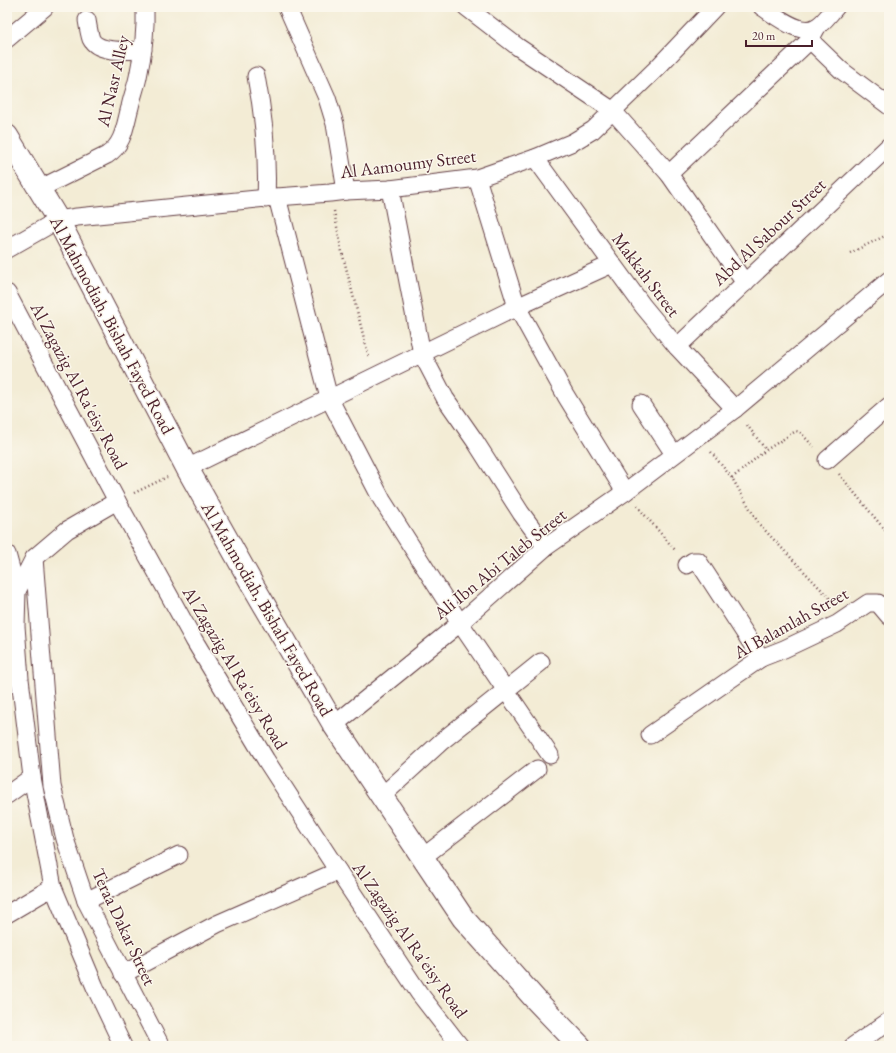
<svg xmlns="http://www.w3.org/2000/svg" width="896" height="1053" font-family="'EB Garamond',serif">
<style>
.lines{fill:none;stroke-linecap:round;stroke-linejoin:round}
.street-casing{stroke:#633e44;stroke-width:19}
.secondary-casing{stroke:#633e44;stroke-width:24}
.path{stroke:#633e44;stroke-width:2.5;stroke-dasharray:1 3;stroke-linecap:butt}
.street{stroke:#fff;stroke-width:17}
.secondary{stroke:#fff;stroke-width:22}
.labels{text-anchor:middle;stroke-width:3;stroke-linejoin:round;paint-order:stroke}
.street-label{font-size:18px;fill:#4a1f2b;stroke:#fbf7ec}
</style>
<rect width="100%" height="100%" fill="#fbf7ec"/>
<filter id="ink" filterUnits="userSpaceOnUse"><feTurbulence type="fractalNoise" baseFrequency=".025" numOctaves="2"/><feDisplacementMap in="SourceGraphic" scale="8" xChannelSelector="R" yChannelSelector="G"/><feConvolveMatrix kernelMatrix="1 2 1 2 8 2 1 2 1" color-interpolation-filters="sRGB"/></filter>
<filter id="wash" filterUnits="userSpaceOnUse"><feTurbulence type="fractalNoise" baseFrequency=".012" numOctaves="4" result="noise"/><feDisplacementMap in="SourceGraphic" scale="16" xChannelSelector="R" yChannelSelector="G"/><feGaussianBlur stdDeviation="0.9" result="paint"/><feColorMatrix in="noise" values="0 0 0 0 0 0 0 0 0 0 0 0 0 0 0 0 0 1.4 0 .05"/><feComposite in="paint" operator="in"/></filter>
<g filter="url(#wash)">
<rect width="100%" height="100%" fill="#f3ecd5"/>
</g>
<g filter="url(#ink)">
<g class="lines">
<defs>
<g id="street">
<polyline points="287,7 327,98 335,124 346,191"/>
<polyline points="466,7 518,47 612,110 669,174 745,283"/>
<path d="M762,7c13,8 39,30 54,20 7,-3 15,-15 20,-20"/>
<path d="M87,20c1,6 2,13 4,19 7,15 38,11 52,11"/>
<polyline points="7,39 45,7"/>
<polyline points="810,40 841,70 889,106"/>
<path d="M256,76c8,41 12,81 10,123"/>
<polyline points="535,158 643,306 677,347 735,409"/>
<polyline points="669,174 810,40 817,27"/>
<polyline points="477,178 517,307 566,396 625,492"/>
<path d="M39,189l68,-34c17,-11 18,-30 23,-48 2,-10 6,-20 8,-30 5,-23 8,-46 7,-70"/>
<polyline points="390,189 422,354 445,398 475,441 521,513 546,547"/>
<polyline points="277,197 329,398 382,500 460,623 550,755"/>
<polyline points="7,249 58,220 77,217 277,197 330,193 346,191 390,189 477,178 535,158 573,142 593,130 657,68 715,7"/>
<polyline points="7,293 117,501 194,640 266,760 338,871 419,993 460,1046"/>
<polyline points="677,347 889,146"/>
<polyline points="641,404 674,454"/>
<polyline points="827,460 889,406"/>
<polyline points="187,468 517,307 612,264"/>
<polyline points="117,501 67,530 34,558 17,591 16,626 20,679 32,777 53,887 95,987 123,1046"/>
<polyline points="7,554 17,591"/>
<polyline points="34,558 52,786 65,839 86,901 161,1046"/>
<polyline points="687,565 693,561 698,561 761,658"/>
<polyline points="334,725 460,623 546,547 625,492 735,409 889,280"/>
<polyline points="650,735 761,658 784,649 837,624 868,603 878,603 889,616"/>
<polyline points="7,795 32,777"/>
<polyline points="382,796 442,741 541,662"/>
<polyline points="423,857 537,769"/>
<polyline points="86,901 179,855"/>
<polyline points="7,914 53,887"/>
<polyline points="123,974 217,924 338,871"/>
<polyline points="853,1046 889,1021"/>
</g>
<polyline id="secondary" points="7,136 58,220 187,468 255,589 334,725 463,918 535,999 580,1046"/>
</defs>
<use href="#street" class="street-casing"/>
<use href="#secondary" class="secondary-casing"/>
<g class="path">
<polyline points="334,211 341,248 369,358"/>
<polyline points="850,253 889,234"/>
<polyline points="747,425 766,450"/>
<polyline points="711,452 732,478 759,524 834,603"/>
<polyline points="839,474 889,535"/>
<polyline points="732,478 766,450 796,431 800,432 814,447"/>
<polyline points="134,493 167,477"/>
<polyline points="637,506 676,551"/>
</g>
<use href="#street" class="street"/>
<use href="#secondary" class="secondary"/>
</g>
</g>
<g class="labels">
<g class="street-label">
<text transform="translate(113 81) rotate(-77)" y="6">Al Nasr Alley</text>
<text transform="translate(408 164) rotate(-7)" y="6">Al Aamoumy Street</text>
<text transform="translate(769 232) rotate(-43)" y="6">Abd Al Sabour Street</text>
<text transform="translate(646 275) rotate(53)" y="6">Makkah Street</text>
<text transform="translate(112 325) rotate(62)" y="6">Al Mahmodiah, Bishah Fayed Road</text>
<text transform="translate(79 386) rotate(62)" y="6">Al Zagazig Al Ra'eisy Road</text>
<text transform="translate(500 564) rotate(-39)" y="6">Ali Ibn Abi Taleb Street</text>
<text transform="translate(267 609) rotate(60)" y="6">Al Mahmodiah, Bishah Fayed Road</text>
<text transform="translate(791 623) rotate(-29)" y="6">Al Balamlah Street</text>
<text transform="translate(235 668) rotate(59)" y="6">Al Zagazig Al Ra'eisy Road</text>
<text transform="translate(124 927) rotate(65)" y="6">Teraa Dakar Street</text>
<text transform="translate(410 940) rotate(55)" y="6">Al Zagazig Al Ra'eisy Road</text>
</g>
</g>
<rect width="896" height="1053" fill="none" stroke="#fbf7ec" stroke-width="24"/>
<path d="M746 40v6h66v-6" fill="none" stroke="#4a1f2b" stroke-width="2"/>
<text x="752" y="40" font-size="12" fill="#4a1f2b" stroke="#fbf7ec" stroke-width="3" paint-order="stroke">20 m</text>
</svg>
